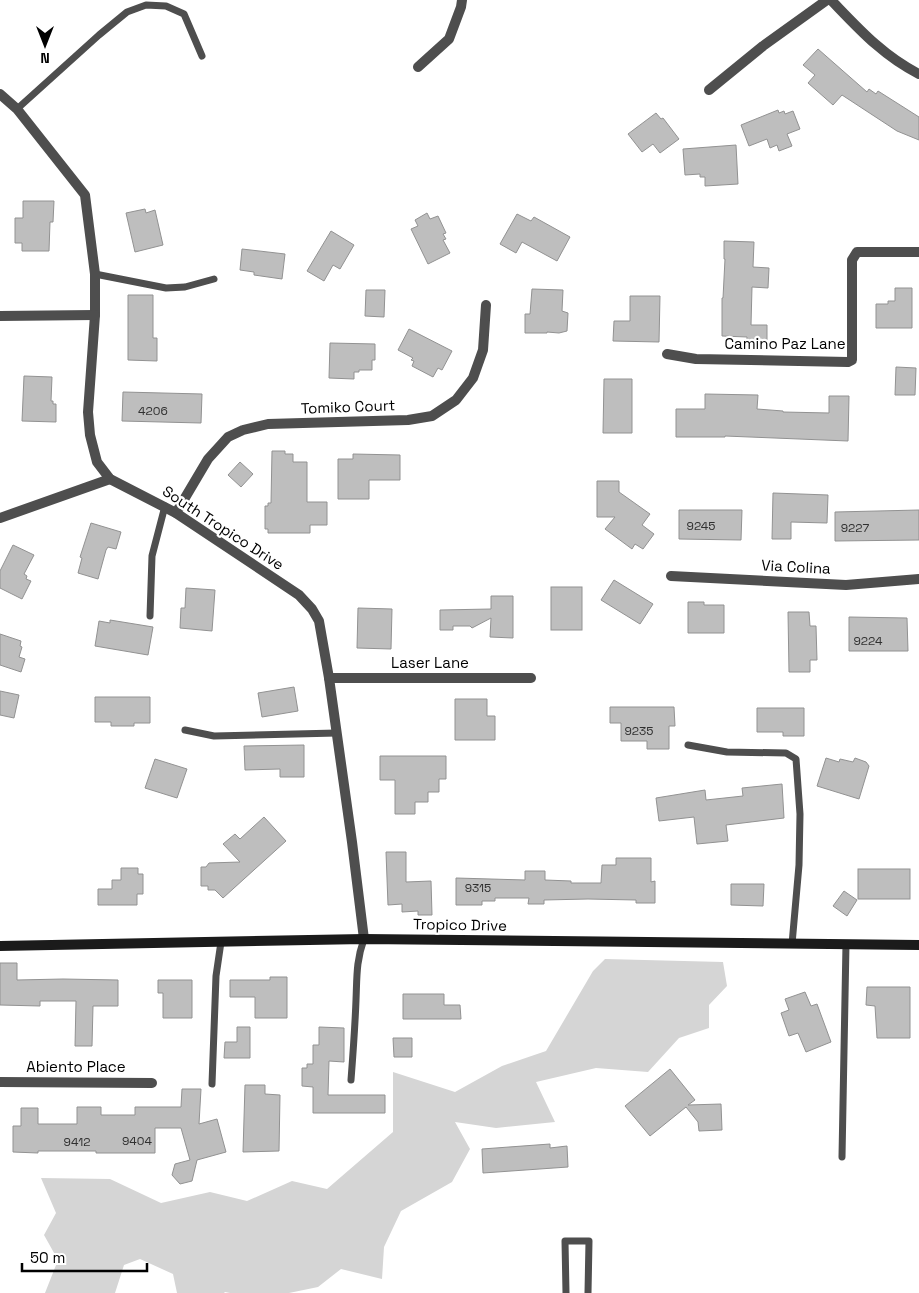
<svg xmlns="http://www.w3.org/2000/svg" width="919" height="1293" font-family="'Space Grotesk',sans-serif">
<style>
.green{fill:#d5d5d5}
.building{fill:#bebebe;stroke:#929292}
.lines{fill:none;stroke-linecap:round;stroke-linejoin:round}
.lane{stroke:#4e4e4e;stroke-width:7}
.street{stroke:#4e4e4e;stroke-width:10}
.secondary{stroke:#1b1b1b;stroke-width:10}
.labels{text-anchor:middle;stroke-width:4.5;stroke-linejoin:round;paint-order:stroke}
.number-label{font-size:12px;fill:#303030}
.street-label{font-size:15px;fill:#000;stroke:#fff}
</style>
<rect width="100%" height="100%" fill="#fff"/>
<polygon class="green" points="605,959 723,962 727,986 709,1005 709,1028 679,1038 648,1072 596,1068 536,1082 555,1122 496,1128 455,1122 470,1149 452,1182 401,1211 384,1247 382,1279 341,1269 318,1287 289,1293 230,1293 225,1292 224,1293 177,1293 173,1274 140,1259 124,1265 115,1293 45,1293 58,1260 44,1235 56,1213 41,1178 110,1179 161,1203 210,1192 247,1201 292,1181 327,1189 393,1132 393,1072 455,1092 502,1066 546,1051 593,971"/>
<g class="building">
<polygon points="818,49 867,92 869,89 876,94 878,91 919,117 919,140 897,131 842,95 833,105 808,83 815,75 803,65"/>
<polygon points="778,110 779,113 784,111 785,114 793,111 800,129 787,134 792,146 779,151 777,145 770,148 767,139 749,146 741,125"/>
<polygon points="656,113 661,119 663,118 679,139 660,153 653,144 642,152 628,134"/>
<polygon points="736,145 738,184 705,186 705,177 700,177 700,174 685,175 683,149"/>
<polygon points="23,201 54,201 53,222 50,222 49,251 22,251 22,243 15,243 15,218 23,218"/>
<polygon points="145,209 146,213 155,210 163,245 135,252 126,213"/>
<polygon points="427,213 430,219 438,216 446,233 443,234 446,239 443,240 450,253 428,264 411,229 418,226 415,220"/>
<polygon points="517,214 531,221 534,217 570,237 557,261 522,242 516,253 500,244"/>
<polygon points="331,231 354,245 340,269 333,265 324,281 307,271"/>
<polygon points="724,241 754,242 753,267 769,268 768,288 752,287 751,325 767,325 767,344 747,343 747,337 722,336 722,298 723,298 725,259 724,259"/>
<polygon points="242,249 285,254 282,279 254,275 254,272 240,270"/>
<polygon points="895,288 912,288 912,328 876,328 876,304 888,304 888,301 895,301"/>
<polygon points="532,289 563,290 562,311 568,313 567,331 559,333 547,332 547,333 525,333 525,314 530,314"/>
<polygon points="366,290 385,290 384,317 365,316"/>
<polygon points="128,295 153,295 153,338 157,338 157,361 128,360"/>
<polygon points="630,296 660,296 659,342 613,341 614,321 630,321"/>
<polygon points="409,329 452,351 442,370 438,368 433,377 412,366 414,361 411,360 413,358 398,350"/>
<polygon points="330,343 375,344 375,360 372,360 372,370 359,370 359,372 354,372 354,379 329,378"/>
<polygon points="896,367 916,368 915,395 895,395"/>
<polygon points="24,376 52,377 51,401 53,401 53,404 56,404 56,422 22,421"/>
<polygon points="604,379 632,379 632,433 603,433"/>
<polygon points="123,392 202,394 201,423 122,421"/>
<polygon points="705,394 758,395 757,409 783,411 783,412 829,413 829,396 849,396 848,441 725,436 725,437 676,437 676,409 705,409"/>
<polygon points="272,451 285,451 285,454 293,454 293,462 307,462 307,502 327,502 327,525 310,525 310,533 268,533 268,529 265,529 265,506 268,506 268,503 271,503"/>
<polygon points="353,454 400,455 400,480 369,480 369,499 338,499 338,459 353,459"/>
<polygon points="240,462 253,474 241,487 228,475"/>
<polygon points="597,481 619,481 619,492 650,514 642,525 654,534 643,549 635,544 632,549 605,529 615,517 597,517"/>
<polygon points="773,493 828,495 827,523 791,522 791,539 772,539"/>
<polygon points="679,510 742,510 741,540 679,539"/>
<polygon points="919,510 919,540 835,541 835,512"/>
<polygon points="91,523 121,532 116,549 108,547 106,550 98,579 78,573 82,558 80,557"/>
<polygon points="13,545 34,555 24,574 27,576 26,579 31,581 22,599 0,588 0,571"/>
<polygon points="614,580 653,604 640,624 601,600"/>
<rect x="551" y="587" width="31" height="43"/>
<polygon points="186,588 215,590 212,631 180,628 181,608 185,608"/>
<polygon points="491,596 513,596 513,638 490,637 491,618 472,628 470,626 453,626 453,630 440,630 440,610 491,609"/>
<polygon points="688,602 704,602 704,605 724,605 724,633 688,633"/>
<polygon points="358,608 392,609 391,649 357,648"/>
<polygon points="788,612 809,612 810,626 816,626 817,660 810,660 810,672 789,672"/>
<polygon points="849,617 907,618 908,651 849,651"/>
<polygon points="110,620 153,627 148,655 95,646 99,621 110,623"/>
<polygon points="0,634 21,641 20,646 22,647 19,657 25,659 21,672 0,665"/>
<polygon points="294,687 298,711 262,717 258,693"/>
<polygon points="0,691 19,695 14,718 0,715"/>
<polygon points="95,697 150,697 150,723 134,723 134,726 111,726 111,722 95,722"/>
<polygon points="455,699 487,699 487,716 495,716 495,740 455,740"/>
<polygon points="610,707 674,707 675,726 669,726 669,749 647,749 647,741 621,741 621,723 610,723"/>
<polygon points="757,708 804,708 804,736 783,736 783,732 757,732"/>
<polygon points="304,745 304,777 280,777 280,769 245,770 244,746"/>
<polygon points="380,756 446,756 446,779 439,779 439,792 428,792 428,802 415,802 415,814 395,814 395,780 380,780"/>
<polygon points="826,758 839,762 840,759 853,762 855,758 866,762 869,766 859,799 817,786"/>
<polygon points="155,759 187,769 177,798 145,788"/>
<polygon points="782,784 784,818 726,825 728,841 697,844 694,817 659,821 656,798 705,790 706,800 743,796 742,788"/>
<polygon points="264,817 286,841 223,898 215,890 208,890 208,886 201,886 201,867 206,867 209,863 240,862 223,844 235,834 240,839"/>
<polygon points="386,852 406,852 406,882 431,881 432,915 418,915 418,911 402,912 402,904 388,905"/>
<polygon points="616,858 651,858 651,882 655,881 655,903 636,903 636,900 588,899 544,900 544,904 528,904 529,898 495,898 495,901 482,901 482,905 456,905 456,878 525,880 525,871 545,871 545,880 571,881 571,883 601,883 602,865 616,865"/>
<polygon points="121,868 138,868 138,874 143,874 143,894 137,894 137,905 98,905 98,889 112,889 112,880 121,880"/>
<rect x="858" y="869" width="52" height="30"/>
<polygon points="731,884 764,884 763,906 731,905"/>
<polygon points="844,891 857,900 847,916 833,906"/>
<polygon points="0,963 17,963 17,980 63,979 118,980 118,1006 93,1006 92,1046 75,1046 76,1001 40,1001 40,1006 0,1005"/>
<polygon points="270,977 287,977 287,1018 255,1018 255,997 230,997 230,980 270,980"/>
<polygon points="158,980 192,980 192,1018 163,1018 163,993 158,993"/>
<polygon points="867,987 910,987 910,1038 877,1038 875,1006 866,1005"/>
<polygon points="805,992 811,1006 817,1004 831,1042 806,1052 798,1033 789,1036 781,1013 789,1010 785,999"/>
<polygon points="403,994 444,994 444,1005 460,1005 461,1019 403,1019"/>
<polygon points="237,1027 250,1027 250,1058 224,1058 225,1042 237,1042"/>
<polygon points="319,1027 344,1028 344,1062 329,1061 328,1095 385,1095 385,1113 313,1113 313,1087 302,1086 302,1068 307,1068 307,1064 313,1064 313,1045 319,1045"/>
<polygon points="393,1038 412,1038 412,1057 394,1057"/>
<polygon points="670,1069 695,1100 688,1105 721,1104 722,1130 699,1131 698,1122 686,1107 650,1136 625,1106"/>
<polygon points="245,1085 265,1085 265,1094 280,1095 279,1151 243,1152"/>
<polygon points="182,1089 201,1089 199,1124 217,1119 226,1152 197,1160 192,1181 180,1184 172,1175 175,1164 190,1160 181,1128 155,1128 155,1153 96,1153 96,1151 38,1151 38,1153 13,1152 13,1126 21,1126 21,1108 38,1108 38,1124 77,1124 77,1107 101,1107 101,1115 135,1115 135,1107 181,1107"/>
<polygon points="550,1144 550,1148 567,1146 568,1167 483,1173 482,1149"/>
</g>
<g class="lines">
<g class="lane">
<polyline points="17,109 99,35 127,12 146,5 166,6 184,14 202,56"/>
<polyline points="95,274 166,288 185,287 214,279"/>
<polyline points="150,616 152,556 165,506"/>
<polyline points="185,730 214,736 337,733"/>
<polyline points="688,745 727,752 786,753 796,759 800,814 799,865 792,944"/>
<path d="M351,1080c2,-26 4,-53 5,-80 1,-23 0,-39 8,-61"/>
<polyline points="212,1084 216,976 221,942"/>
<polyline points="842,1157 846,944"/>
<polyline points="566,1293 565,1241 589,1241 588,1293"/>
</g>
<g class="street">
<path d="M831,0c27,28 52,56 88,74"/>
<polyline points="418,67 449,39 461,7 462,0"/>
<polyline points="709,90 763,46 827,0"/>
<polyline points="0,94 17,109 85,195 95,274 95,315 88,412 90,435 97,462 110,479 176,513 299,595 312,609 319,621 329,678 352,842 364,939"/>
<polyline points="0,316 95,315"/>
<polyline points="667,354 696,359 848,362 852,360 852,260 857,252 919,252"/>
<polyline points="176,513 208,459 228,437 243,430 268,424 408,420 432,416 456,400 473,378 483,350 486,305"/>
<polyline points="0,518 110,479"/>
<polyline points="671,576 846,585 919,579"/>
<polyline points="329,678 531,678"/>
<polyline points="0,1082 152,1083"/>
</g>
<polyline class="secondary" points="0,946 364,939 919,945"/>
</g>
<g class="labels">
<g class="number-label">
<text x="153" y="415">4206</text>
<text x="701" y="530">9245</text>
<text x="855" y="532">9227</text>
<text x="868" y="645">9224</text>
<text x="639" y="735">9235</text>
<text x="478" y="892">9315</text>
<text x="137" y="1145">9404</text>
<text x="77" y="1146">9412</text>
</g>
<g class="street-label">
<text x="785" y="349">Camino Paz Lane</text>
<text transform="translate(348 407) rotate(-2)" y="5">Tomiko Court</text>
<text transform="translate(223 528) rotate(33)" y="5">South Tropico Drive</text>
<text transform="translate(796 567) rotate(3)" y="5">Via Colina</text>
<text x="430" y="668">Laser Lane</text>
<text transform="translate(460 925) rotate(1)" y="5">Tropico Drive</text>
<text x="76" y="1072">Abiento Place</text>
</g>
</g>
<g transform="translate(45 45) rotate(180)" stroke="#ffffff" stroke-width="4" paint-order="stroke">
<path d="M0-4L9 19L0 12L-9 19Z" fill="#000000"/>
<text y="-8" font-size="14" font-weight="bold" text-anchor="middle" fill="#000000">N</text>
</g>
<path d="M22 1263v8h125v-8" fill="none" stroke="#000000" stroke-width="2.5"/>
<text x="30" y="1263" font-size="15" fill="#000000" stroke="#ffffff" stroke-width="4" paint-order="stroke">50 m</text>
</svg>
